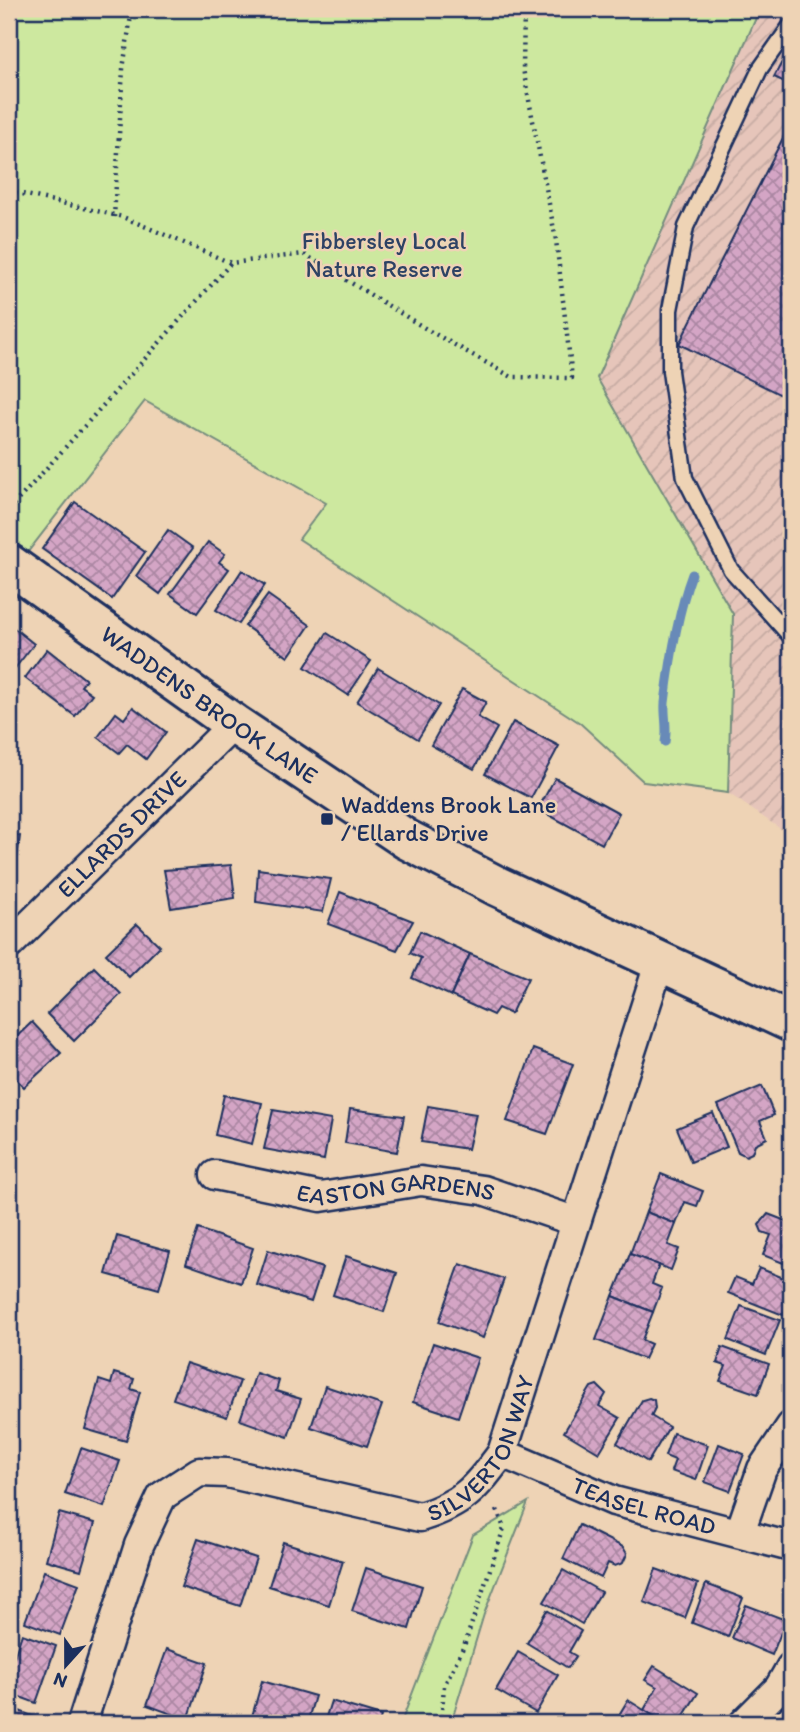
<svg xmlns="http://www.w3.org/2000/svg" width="800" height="1732" font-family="Itim,sans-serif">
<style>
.industrial{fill:url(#industrial-furrows)}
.green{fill:#cde89f;stroke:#748c7e;stroke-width:2}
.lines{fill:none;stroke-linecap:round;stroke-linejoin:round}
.stream{stroke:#678ab8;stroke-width:9}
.building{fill:url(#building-cross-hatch);stroke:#1b2f5e;stroke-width:2}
.lane-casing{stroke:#1b2f5e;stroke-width:19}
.street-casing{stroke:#1b2f5e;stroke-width:33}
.secondary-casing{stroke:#1b2f5e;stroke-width:44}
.path{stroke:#1b2f5e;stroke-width:4.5;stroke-dasharray:2 5;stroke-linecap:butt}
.lane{stroke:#eed3b5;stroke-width:14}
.street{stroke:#eed3b5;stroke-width:28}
.secondary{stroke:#eed3b5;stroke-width:38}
.poi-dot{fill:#1b2f5e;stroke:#eed3b5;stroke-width:2.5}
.labels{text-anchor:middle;stroke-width:5;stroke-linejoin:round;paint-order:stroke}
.park-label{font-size:24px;fill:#2d4264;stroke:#eed3b5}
.street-label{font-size:24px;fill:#1b2f5e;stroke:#eed3b5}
.poi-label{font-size:24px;fill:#1b2f5e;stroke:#eed3b5;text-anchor:start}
</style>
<defs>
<pattern id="industrial-furrows" width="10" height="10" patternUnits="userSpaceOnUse" patternTransform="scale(1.75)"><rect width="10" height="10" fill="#e6c5ba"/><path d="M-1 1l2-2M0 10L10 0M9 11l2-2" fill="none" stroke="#c5aaa2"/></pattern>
<pattern id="building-cross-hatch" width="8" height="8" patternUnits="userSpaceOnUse" patternTransform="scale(1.75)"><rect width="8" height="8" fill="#d4a5c5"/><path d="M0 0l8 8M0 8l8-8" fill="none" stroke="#ab87a3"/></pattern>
</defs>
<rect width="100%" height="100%" fill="#eed3b5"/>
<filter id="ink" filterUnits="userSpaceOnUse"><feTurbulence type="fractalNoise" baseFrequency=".0143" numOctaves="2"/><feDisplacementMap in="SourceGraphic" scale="14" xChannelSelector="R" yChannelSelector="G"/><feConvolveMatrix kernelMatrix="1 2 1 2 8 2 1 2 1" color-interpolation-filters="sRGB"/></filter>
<g filter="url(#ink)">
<polygon class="industrial" points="760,9 791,9 791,836 728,793 733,614 597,378"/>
<g class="green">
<polygon points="17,9 760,9 597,378 733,614 728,793 644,782 580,723 299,539 326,503 145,401 27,553 9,539 9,60"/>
<polygon points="528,1502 484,1614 451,1723 401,1723 473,1535"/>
</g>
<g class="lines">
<path class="stream" d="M665,742c3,-14 -1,-25 0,-39 5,-42 12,-89 27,-129"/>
</g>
<g class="building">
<polygon points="791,45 791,85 774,77"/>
<polygon points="791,122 791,400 679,344"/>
<polygon points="75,502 145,552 112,599 42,549"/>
<polygon points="168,530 193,548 160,594 136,576"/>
<polygon points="208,542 225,554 219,562 229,569 197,613 170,594"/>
<polygon points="242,570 265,585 239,624 216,610"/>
<polygon points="268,595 310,625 288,657 245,626"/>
<polygon points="9,624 34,644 12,672 9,670"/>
<polygon points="327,633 371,661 348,695 305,667"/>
<polygon points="47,649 86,680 81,686 92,694 75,716 25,678"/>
<polygon points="378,668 439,705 418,739 357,702"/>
<polygon points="462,689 486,702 478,717 497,728 474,769 431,745"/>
<polygon points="133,707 166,732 146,759 127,744 119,753 98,737 116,713 124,719"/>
<polygon points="513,722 559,746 531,798 485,774"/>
<polygon points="555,778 619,813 602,844 538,809"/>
<polygon points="9,834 20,836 14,880 9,879"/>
<polygon points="231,865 235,898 171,908 164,870"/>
<polygon points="258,869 331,879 323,912 256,902"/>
<polygon points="340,892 413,921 397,950 328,924"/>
<polygon points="137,924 160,946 129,977 106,954"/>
<polygon points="420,931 470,954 451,996 412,978 421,958 410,953"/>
<polygon points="470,954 528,978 511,1014 498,1008 493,1015 451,996"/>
<polygon points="94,967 121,994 74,1041 47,1014"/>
<polygon points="32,1022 61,1053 24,1087 9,1072 9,1044"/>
<polygon points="533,1049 573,1064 547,1134 507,1121"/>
<polygon points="762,1086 774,1115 760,1121 767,1138 755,1144 752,1153 746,1156 738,1152 718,1105"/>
<polygon points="224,1095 262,1103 252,1144 215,1135"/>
<polygon points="9,1100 18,1109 9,1119"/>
<polygon points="428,1106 476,1114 468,1149 421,1142"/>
<polygon points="350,1109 404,1116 397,1152 345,1143"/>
<polygon points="273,1110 331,1120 324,1160 264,1149"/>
<polygon points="713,1113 727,1147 691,1162 677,1128"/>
<polygon points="661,1174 703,1191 697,1206 685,1202 676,1224 646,1212"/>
<polygon points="646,1212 676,1224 668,1245 679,1249 671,1270 630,1254"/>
<polygon points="768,1214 791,1223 791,1266 763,1255 771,1235 762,1232 759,1225"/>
<polygon points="198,1229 253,1248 241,1283 186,1264"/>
<polygon points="117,1236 170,1251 159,1289 106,1274"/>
<polygon points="268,1250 322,1268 311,1302 257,1285"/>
<polygon points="630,1254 659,1265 652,1284 662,1288 653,1312 613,1296"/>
<polygon points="346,1256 397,1273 384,1312 333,1295"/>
<polygon points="460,1264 504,1279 483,1338 439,1322"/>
<polygon points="759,1268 791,1281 791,1293 783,1315 728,1293 735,1277 752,1284"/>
<polygon points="613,1296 653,1312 642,1340 651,1344 644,1359 596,1340"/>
<polygon points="741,1306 780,1320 766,1355 728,1340"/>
<polygon points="433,1343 478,1358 458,1417 413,1402"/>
<polygon points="722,1347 769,1364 758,1394 720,1381 726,1366 717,1363"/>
<polygon points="186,1363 240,1381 227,1417 173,1399"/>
<polygon points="114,1373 134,1379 131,1389 140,1392 126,1441 85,1429 99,1380 111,1384"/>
<polygon points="256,1373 279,1381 276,1391 301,1399 288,1437 240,1420"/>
<polygon points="597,1385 606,1394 599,1406 620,1418 599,1453 564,1432 591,1387"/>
<polygon points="325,1386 382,1405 367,1446 311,1427"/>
<polygon points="649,1398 654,1400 655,1408 651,1416 669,1427 648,1462 617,1443 642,1400"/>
<polygon points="673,1433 708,1445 696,1480 671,1471 675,1460 665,1456"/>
<polygon points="719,1444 744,1454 730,1491 705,1482"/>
<polygon points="81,1448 120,1461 104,1507 65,1494"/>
<polygon points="59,1513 95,1523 81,1570 46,1560"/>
<polygon points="579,1525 623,1547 627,1554 623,1563 615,1566 608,1563 601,1578 563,1559"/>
<polygon points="198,1539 256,1558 240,1606 181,1587"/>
<polygon points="283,1542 343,1561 329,1605 269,1586"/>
<polygon points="366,1568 422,1586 409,1629 352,1611"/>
<polygon points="656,1569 698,1584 685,1618 644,1602"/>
<polygon points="563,1570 601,1592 582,1624 544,1602"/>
<polygon points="44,1571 79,1584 60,1635 25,1622"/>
<polygon points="706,1584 743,1598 728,1637 692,1623"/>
<polygon points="746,1605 786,1620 772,1655 732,1638"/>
<polygon points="547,1610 581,1631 569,1652 576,1656 568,1668 527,1643"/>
<polygon points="22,1634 56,1646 36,1703 9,1693 9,1672"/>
<polygon points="167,1649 207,1663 188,1720 147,1705"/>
<polygon points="518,1652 558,1675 536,1713 496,1690"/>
<polygon points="654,1666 698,1693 679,1723 665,1723 644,1710 657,1687 645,1680"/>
<polygon points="262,1681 315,1696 307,1723 264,1723 251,1720"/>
<polygon points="628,1700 644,1710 665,1723 614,1723"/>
<polygon points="331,1701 381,1716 379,1723 324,1723"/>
<polygon points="9,1707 35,1717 32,1723 9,1723"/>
</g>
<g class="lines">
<defs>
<polyline id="lane" points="791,25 760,69 686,227 670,310 670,371 685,478 731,570 791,637"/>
<g id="street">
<path id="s1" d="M9,945l225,-221"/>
<path id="s2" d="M215,1175l106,22 100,-16 62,9 91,31"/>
<path id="s3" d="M502,1453l112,48 177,46"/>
<polyline points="740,1532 762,1469 791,1426"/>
<path id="s4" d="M82,1723l57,-178 23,-49 37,-24 28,1 193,44c43,-13 56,-29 82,-64l158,-492"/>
<polyline points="744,1723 779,1688 791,1667"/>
</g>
<g id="secondary">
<path id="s5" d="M9,564l225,160 172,115 91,47 294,136"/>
</g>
</defs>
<use href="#lane" class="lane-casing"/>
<use href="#street" class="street-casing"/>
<use href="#secondary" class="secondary-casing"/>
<g class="path">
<polyline points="9,191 123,217 231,263"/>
<polyline points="114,217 123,69 132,9"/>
<polyline points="9,510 231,263 304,254 428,330 512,377 572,378 556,240 523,69 524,9"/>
<polyline points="441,1723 444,1686 464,1646 504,1528 496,1507"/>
</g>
<use href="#lane" class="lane"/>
<use href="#street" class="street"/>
<use href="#secondary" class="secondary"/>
</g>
</g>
<rect class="poi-dot" x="320" y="812" width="14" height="14" rx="3.5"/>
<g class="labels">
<g class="park-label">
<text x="384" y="249">Fibbersley Local<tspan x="384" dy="28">Nature Reserve</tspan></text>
</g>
<g class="street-label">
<text dy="8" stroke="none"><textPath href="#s5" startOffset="245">WADDENS BROOK LANE</textPath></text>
<text dy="8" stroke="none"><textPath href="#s1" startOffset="158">ELLARDS DRIVE</textPath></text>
<text dy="8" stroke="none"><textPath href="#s2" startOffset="184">EASTON GARDENS</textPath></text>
<text dy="8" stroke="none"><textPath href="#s4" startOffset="609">SILVERTON WAY</textPath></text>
<text dy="8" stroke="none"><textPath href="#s3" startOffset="152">TEASEL ROAD</textPath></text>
</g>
<g class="poi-label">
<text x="341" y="813">Waddens Brook Lane<tspan x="341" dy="28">/ Ellards Drive</tspan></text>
</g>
</g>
<rect width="800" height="1732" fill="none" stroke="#eed3b5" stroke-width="35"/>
<rect x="18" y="18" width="765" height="1697" fill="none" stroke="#1b2f5e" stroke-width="2.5" filter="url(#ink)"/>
<g transform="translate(66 1665) rotate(201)" stroke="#eed3b5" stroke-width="5" paint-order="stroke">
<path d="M0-5L12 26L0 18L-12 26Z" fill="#1b2f5e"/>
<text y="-10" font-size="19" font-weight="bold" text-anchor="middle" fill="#1b2f5e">N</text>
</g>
</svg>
